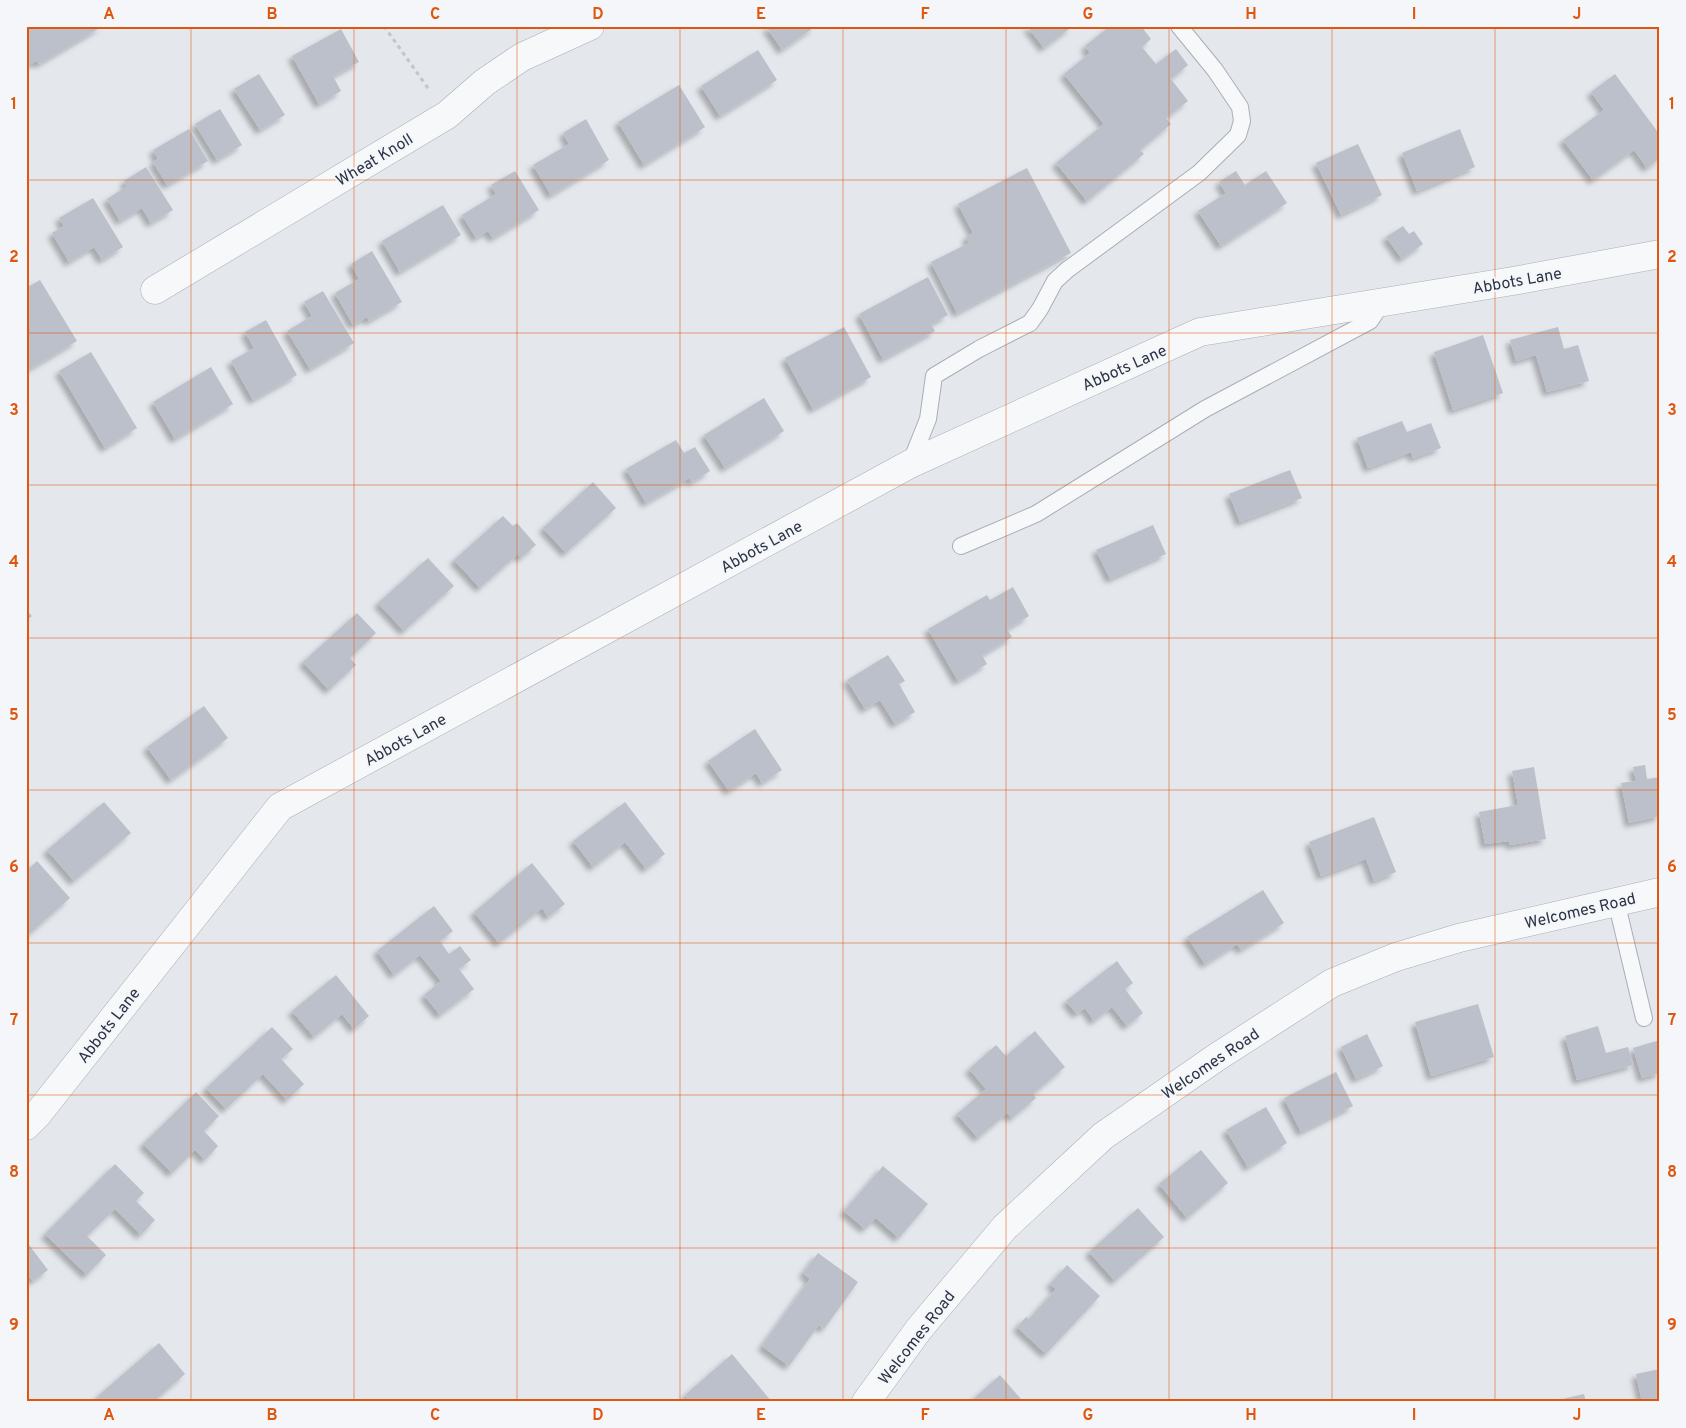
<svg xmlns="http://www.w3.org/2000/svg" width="1686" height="1428" font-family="Overpass,sans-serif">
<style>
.building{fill:#bbc0ca;filter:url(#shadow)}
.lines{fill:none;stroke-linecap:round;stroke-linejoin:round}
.service-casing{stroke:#a9aeb7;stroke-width:18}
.minor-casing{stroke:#a9aeb7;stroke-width:29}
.path{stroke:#c2c5cb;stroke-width:3;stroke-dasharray:4 4;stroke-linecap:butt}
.service{stroke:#f7f8fa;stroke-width:16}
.minor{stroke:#f7f8fa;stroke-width:28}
.grid{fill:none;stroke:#df570f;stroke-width:1;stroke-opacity:0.55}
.labels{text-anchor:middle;stroke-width:4;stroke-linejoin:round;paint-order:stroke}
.street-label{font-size:16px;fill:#2b3445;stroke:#f4f6f9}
.neatline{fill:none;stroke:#df570f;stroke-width:2}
.grid-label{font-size:16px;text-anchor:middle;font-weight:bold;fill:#df570f}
</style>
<defs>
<filter id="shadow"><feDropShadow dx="-4.5" dy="4.5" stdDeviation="2.5" flood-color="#0004"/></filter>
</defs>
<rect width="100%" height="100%" fill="#e4e7ec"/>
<g class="building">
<polygon points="26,26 103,26 39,64 36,61 26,67"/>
<polygon points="766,26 816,26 782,50"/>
<polygon points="1027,26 1073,26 1044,48"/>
<polygon points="1110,26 1141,26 1151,39 1142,47 1156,64 1176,49 1188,65 1171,79 1188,101 1166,118 1171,124 1140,150 1144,154 1087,201 1056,163 1104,124 1064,74 1090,53 1085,46"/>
<polygon points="341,29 359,62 333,76 341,91 319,104 292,56"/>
<polygon points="758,50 777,80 720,116 701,86"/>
<polygon points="259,74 285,115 260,130 234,89"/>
<polygon points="1615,74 1660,135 1660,158 1647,168 1634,150 1593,180 1563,140 1604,110 1591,92"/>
<polygon points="679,85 705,127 644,165 618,122"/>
<polygon points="220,109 242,145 217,160 195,124"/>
<polygon points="586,119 609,160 551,195 533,165 569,144 563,133"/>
<polygon points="189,129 208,161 167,185 153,162 158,159 153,150"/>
<polygon points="1460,129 1475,167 1417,191 1402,153"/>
<polygon points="1358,144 1382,195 1341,215 1316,163"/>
<polygon points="146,167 173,210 151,223 142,208 120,221 107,199 127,186 124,181"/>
<polygon points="1027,168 1071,253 957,313 931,262 969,243 966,237 973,233 958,204"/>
<polygon points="515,171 539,210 493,238 488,231 476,238 462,215 496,194 491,185"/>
<polygon points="1236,171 1245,185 1266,171 1287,203 1221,246 1198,211 1226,193 1219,182"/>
<polygon points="93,198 123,247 102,260 94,247 69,262 52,233 64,226 59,218"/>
<polygon points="443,205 461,235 400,272 382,241"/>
<polygon points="1403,226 1409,234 1414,231 1423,244 1402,259 1386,237"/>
<polygon points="372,251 402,302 369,321 367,317 353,325 335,293 359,279 351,264"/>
<polygon points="928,277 948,315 931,324 935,331 883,359 859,314"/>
<polygon points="40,280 77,341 26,371 26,337 28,336 26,334 26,288"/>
<polygon points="323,291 354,343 310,369 287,331 312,316 304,302"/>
<polygon points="266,320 297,375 253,400 231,361 254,348 245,332"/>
<polygon points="844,327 871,377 813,409 785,358"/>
<polygon points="1558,327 1564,349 1578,345 1589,381 1547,392 1536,355 1516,361 1510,340"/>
<polygon points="1483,335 1503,393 1453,410 1434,352"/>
<polygon points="91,352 137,428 105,448 59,371"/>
<polygon points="211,367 233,404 175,439 153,402"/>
<polygon points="764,398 784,431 725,468 704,435"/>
<polygon points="1402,421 1407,432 1431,423 1441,448 1413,458 1411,452 1368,468 1357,438"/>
<polygon points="676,440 684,453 695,447 710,471 692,482 689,478 646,503 626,469"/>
<polygon points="1290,470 1302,498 1240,522 1229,494"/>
<polygon points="593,482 616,508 566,553 543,528"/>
<polygon points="503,516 513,526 517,523 536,545 521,558 518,554 480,588 454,560"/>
<polygon points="1153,525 1166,554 1110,579 1096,550"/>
<polygon points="428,558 454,586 404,631 378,603"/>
<polygon points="1013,587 1029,616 1007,629 1012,637 982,655 987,664 958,681 928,629 987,595 990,600"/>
<polygon points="26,610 32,616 26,621"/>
<polygon points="357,613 376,633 350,658 356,665 329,690 303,662"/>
<polygon points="888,655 905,681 899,684 915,712 895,724 880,700 865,709 847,680"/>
<polygon points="204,706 228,738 171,780 147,747"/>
<polygon points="755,729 782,770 762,783 756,773 729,791 708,761"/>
<polygon points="1645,765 1647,779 1660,777 1660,816 1629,823 1621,783 1636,781 1633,767"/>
<polygon points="1534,767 1546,839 1510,845 1509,841 1485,844 1479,812 1518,805 1512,771"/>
<polygon points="104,802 131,833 74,881 47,850"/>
<polygon points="625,802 665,854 646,869 625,842 593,867 573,841"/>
<polygon points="1374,817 1396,872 1374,881 1366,859 1321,876 1309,842"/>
<polygon points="37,861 70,898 26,937 26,871"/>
<polygon points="532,863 565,904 548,917 542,908 499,943 474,912"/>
<polygon points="1263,890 1284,923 1241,950 1237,944 1205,964 1187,937"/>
<polygon points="434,906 453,931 440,941 449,954 460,946 471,960 459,969 474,989 440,1015 424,995 441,981 420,955 394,975 377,951"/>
<polygon points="1117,961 1133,983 1125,989 1143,1013 1127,1026 1112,1007 1094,1021 1085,1008 1077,1014 1066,1001"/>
<polygon points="336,975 369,1016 354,1029 342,1014 314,1037 292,1011"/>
<polygon points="1478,1004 1494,1057 1431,1076 1415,1022"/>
<polygon points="1598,1026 1606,1053 1628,1047 1633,1065 1577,1080 1565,1036"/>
<polygon points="272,1027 293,1049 281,1059 304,1084 287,1100 263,1074 226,1109 206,1088"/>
<polygon points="1035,1031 1065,1067 1033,1094 1036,1098 1012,1118 1007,1113 978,1138 957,1114 986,1089 969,1069 996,1045 1006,1056"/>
<polygon points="1367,1034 1383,1066 1356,1079 1341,1047"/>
<polygon points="1660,1040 1660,1073 1642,1078 1633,1048"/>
<polygon points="1336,1072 1353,1106 1301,1132 1284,1098"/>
<polygon points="196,1092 219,1116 204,1131 218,1146 205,1160 195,1150 172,1173 143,1144"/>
<polygon points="1266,1107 1287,1143 1248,1167 1226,1130"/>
<polygon points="1201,1150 1228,1183 1187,1218 1159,1184"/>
<polygon points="115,1164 144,1193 136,1201 155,1220 141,1235 115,1209 87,1236 106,1255 87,1275 45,1234"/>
<polygon points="883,1166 928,1204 899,1238 876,1218 865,1229 844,1211"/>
<polygon points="1138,1208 1164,1237 1115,1281 1089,1252"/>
<polygon points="26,1241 48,1270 33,1281 28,1276 26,1277"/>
<polygon points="818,1253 858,1282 824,1329 819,1325 789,1366 762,1346 810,1279 803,1273"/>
<polygon points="1067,1265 1100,1296 1046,1354 1017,1327 1026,1317 1029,1319 1056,1289 1050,1284"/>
<polygon points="159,1343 185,1374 153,1402 103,1402 98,1396"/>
<polygon points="732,1354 772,1402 691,1402 685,1395"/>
<polygon points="1660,1369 1660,1402 1642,1402 1636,1374"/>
<polygon points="1000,1375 1021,1399 1019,1402 970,1402"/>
<polygon points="1584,1394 1586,1402 1555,1402 1554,1401"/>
</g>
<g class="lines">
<defs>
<g id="service">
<polyline points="910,464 928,419 934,376 979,349 1030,323 1040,309 1055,281 1067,270 1199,173 1238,135 1242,121 1240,107 1215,70 1179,26"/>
<polyline points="961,546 1036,514 1205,409 1370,321 1382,303"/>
<polyline points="1616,901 1644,1018"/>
</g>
<g id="minor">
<polyline points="155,290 447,115 485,82 522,57 590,26"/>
<polyline points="26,1126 37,1115 280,807 910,464 1200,332 1519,280 1660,254"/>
<polyline points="866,1402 919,1329 1005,1227 1103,1136 1217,1057 1332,983 1396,957 1459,938 1660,892"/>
</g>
</defs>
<use href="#service" class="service-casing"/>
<use href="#minor" class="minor-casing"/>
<polyline class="path" points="384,26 430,91"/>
<use href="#service" class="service"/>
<use href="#minor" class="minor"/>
</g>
<path class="grid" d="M191,26v1376M354,26v1376M517,26v1376M680,26v1376M843,26v1376M1006,26v1376M1169,26v1376M1332,26v1376M1495,26v1376M26,180h1634M26,333h1634M26,485h1634M26,638h1634M26,790h1634M26,943h1634M26,1095h1634M26,1248h1634"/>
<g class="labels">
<g class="street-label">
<text transform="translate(374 159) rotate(-31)" y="6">Wheat Knoll</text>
<text transform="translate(1517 280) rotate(-10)" y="6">Abbots Lane</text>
<text transform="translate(1124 367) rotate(-24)" y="6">Abbots Lane</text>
<text transform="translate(761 546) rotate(-29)" y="6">Abbots Lane</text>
<text transform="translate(405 739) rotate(-29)" y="6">Abbots Lane</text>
<text transform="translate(1580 910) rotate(-13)" y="6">Welcomes Road</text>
<text transform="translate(108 1025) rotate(-52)" y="6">Abbots Lane</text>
<text transform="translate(1210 1063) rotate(-34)" y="6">Welcomes Road</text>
<text transform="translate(916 1337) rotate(-52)" y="6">Welcomes Road</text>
</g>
</g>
<rect width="1686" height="1428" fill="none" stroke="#f4f6f9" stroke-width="55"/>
<rect x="28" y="28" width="1630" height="1372" class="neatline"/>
<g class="grid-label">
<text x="109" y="19">A</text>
<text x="272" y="19">B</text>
<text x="435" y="19">C</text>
<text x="598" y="19">D</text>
<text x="761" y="19">E</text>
<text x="925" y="19">F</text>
<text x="1088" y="19">G</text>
<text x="1251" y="19">H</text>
<text x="1414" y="19">I</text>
<text x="1577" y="19">J</text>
<text x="14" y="109">1</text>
<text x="1672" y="109">1</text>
<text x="14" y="262">2</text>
<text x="1672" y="262">2</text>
<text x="14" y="415">3</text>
<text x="1672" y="415">3</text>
<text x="14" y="567">4</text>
<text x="1672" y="567">4</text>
<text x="14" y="720">5</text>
<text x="1672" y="720">5</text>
<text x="14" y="872">6</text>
<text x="1672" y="872">6</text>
<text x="14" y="1025">7</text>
<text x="1672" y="1025">7</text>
<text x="14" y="1177">8</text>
<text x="1672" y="1177">8</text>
<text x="14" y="1330">9</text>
<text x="1672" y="1330">9</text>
<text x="109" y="1420">A</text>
<text x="272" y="1420">B</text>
<text x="435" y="1420">C</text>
<text x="598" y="1420">D</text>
<text x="761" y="1420">E</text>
<text x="925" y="1420">F</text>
<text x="1088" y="1420">G</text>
<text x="1251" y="1420">H</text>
<text x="1414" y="1420">I</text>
<text x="1577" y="1420">J</text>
</g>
</svg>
